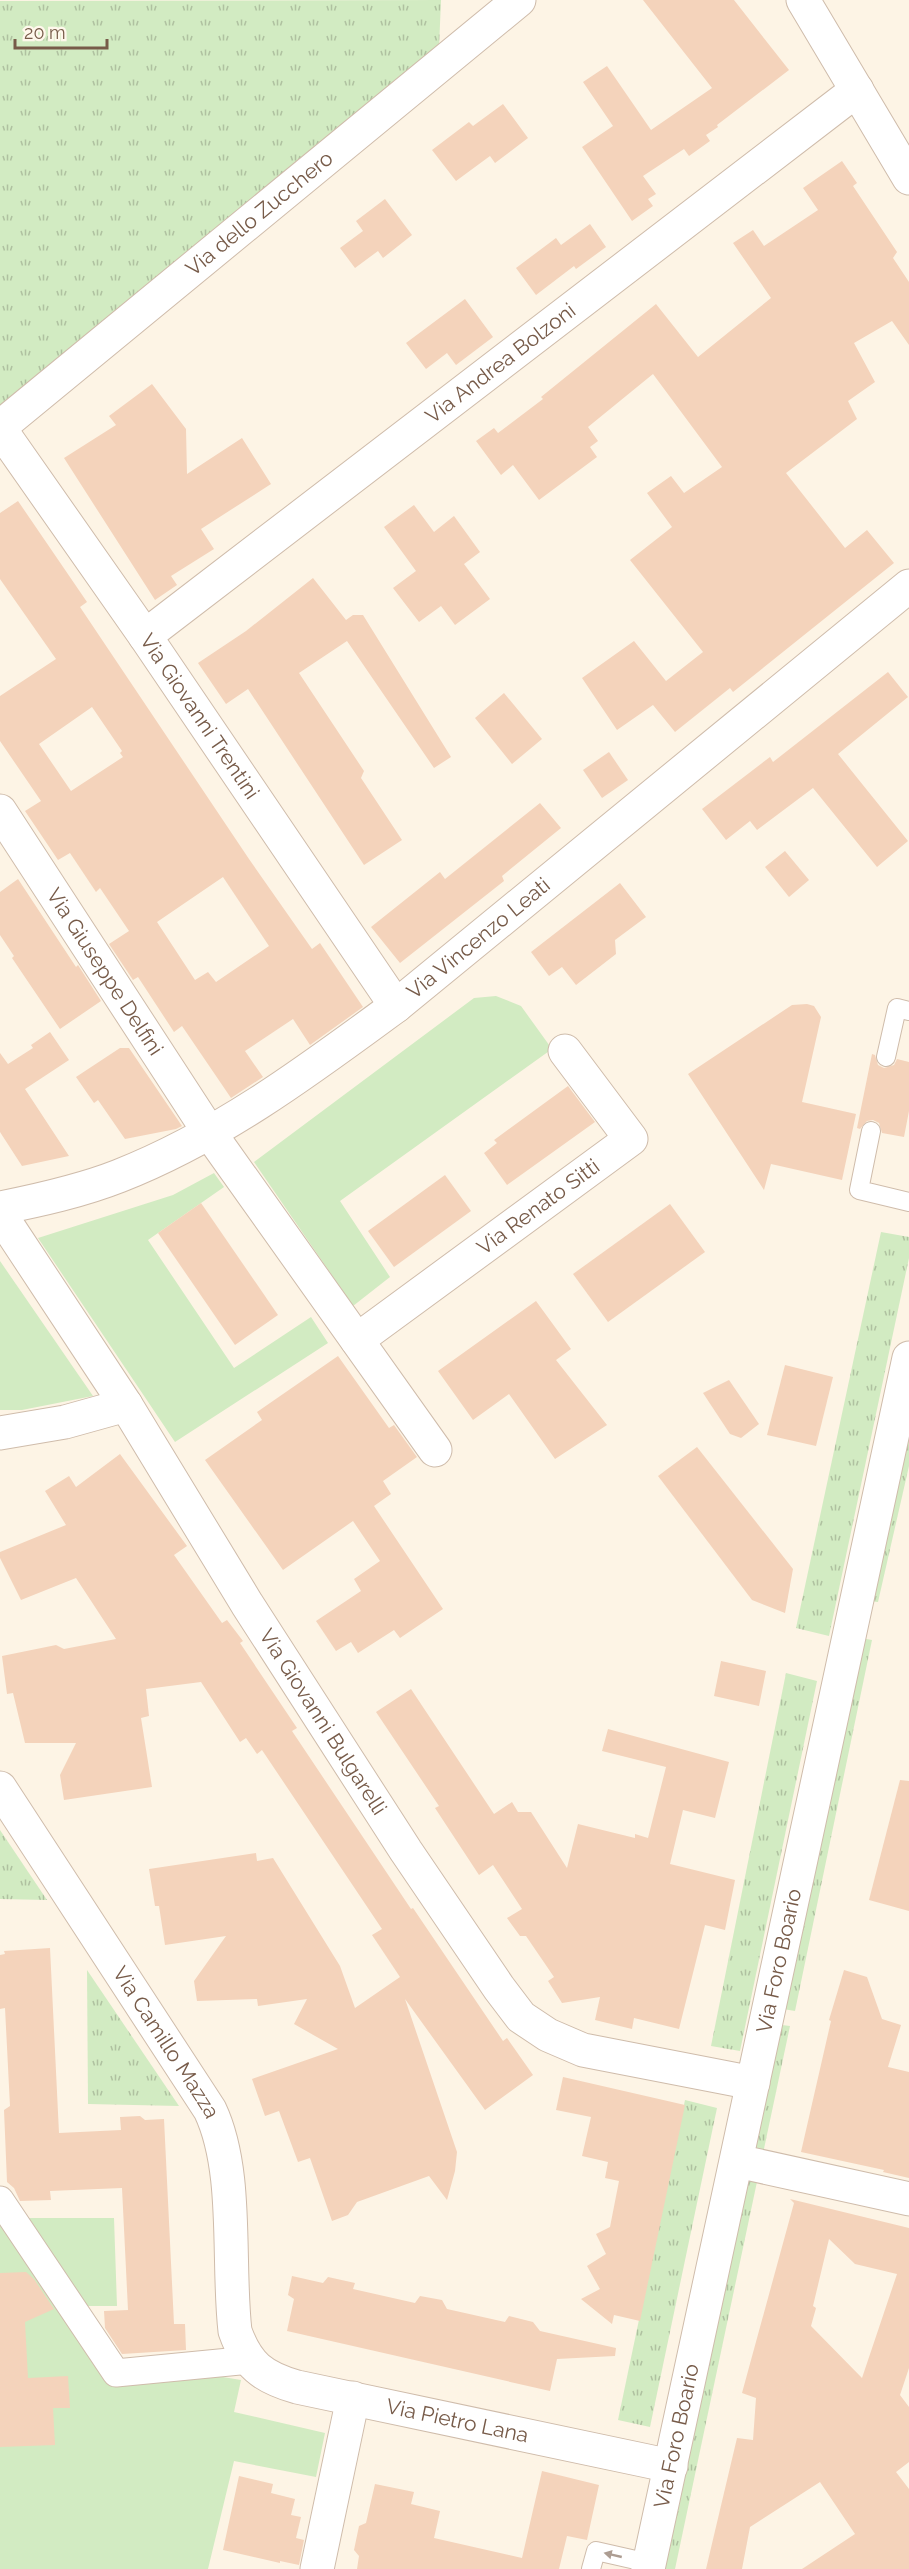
<svg xmlns="http://www.w3.org/2000/svg" width="909" height="2569" font-family="Raleway,sans-serif">
<style>
.grass{fill:url(#grass-tufts)}
.green{fill:#d2ebc2}
.building{fill:#f4d3bb;fill-rule:evenodd}
.lines{fill:none;stroke-linecap:round;stroke-linejoin:round}
.service-casing{stroke:#cfbcab;stroke-width:20}
.pedestrian-casing{stroke:#cfbcab;stroke-width:29}
.minor-casing{stroke:#cfbcab;stroke-width:35}
.tertiary-casing{stroke:#cfbcab;stroke-width:35}
.service{stroke:#fff;stroke-width:18}
.pedestrian{stroke:#fff;stroke-width:27}
.minor{stroke:#fff;stroke-width:33}
.tertiary{stroke:#fff;stroke-width:33}
.oneway{fill:#ad9d92}
.labels{text-anchor:middle;stroke-width:4.5;stroke-linejoin:round;paint-order:stroke}
.street-label{font-size:21px;fill:#775b49;stroke:#fff8ec}
</style>
<defs>
<pattern id="grass-tufts" width="24" height="20" patternUnits="userSpaceOnUse" patternTransform="scale(1.5)"><rect width="24" height="20" fill="#d2ebc2"/><path d="M3 7l-1-3M5 7V3M7 7l1-3M15 17l-1-3M17 17v-4M19 17l1-3" fill="none" stroke="#afc1a0"/></pattern>
</defs>
<rect width="100%" height="100%" fill="#fdf4e5"/>
<g class="grass">
<polygon points="441,0 439,48 0,406 0,1"/>
<polygon points="881,1232 909,1237 909,1258 829,1636 796,1628"/>
<polygon points="909,1398 909,1466 878,1602 866,1601"/>
<polygon points="855,1637 872,1640 795,2011 777,2008"/>
<polygon points="786,1673 817,1681 740,2051 711,2046"/>
<polygon points="0,1830 47,1900 0,1899"/>
<polygon points="87,1970 179,2106 88,2104"/>
<polygon points="774,2024 790,2026 675,2569 658,2569"/>
<polygon points="685,2100 717,2108 650,2427 618,2420"/>
</g>
<g class="green">
<polygon points="496,996 521,1006 552,1049 340,1201 390,1277 353,1306 254,1162 474,998"/>
<polygon points="214,1173 224,1187 148,1240 234,1368 311,1317 328,1343 175,1442 38,1238 173,1195"/>
<polygon points="0,1261 93,1396 22,1410 0,1410"/>
<polygon points="0,2218 114,2218 117,2306 78,2306 119,2383 217,2376 241,2380 234,2412 325,2433 316,2477 234,2461 208,2569 0,2569"/>
</g>
<g class="building">
<polygon points="643,0 734,0 789,70 717,125 718,127 706,135 710,141 689,156 684,149 643,176 656,194 648,199 653,206 632,221 582,147 613,126 583,82 607,66 651,130 712,88"/>
<polygon points="503,104 528,138 495,163 490,156 456,181 432,150 469,122 473,126"/>
<polygon points="842,161 857,183 853,186 897,252 893,258 909,282 909,345 892,321 854,343 875,382 848,401 857,419 786,473 845,548 867,530 894,563 733,692 730,688 675,732 653,705 617,730 582,678 634,641 666,681 703,652 630,560 672,527 647,493 671,476 684,493 722,467 653,374 588,427 598,441 590,447 597,457 539,500 513,465 501,475 476,441 494,428 498,433 543,399 541,397 656,304 698,357 771,298 733,243 753,230 764,246 818,210 803,188"/>
<polygon points="385,199 412,235 383,258 378,251 355,268 340,248 363,231 356,221"/>
<polygon points="590,224 606,247 576,269 574,266 536,295 516,268 556,238 561,245"/>
<polygon points="465,299 493,337 456,365 447,353 426,369 406,343"/>
<polygon points="152,384 186,429 187,474 242,438 271,484 201,529 214,549 171,576 177,585 155,600 64,458 116,425 109,416"/>
<path d="M18,501l69,101 -7,5 169,252 63,90 8,-6 43,64 -53,38 -17,-26 -48,32 18,26 -32,21 -49,-72 -8,6 -36,-55 -5,3 -24,-36 20,-13 -29,-43 -4,4 -26,-39 -12,7 -33,-49 16,-10 -41,-60v-45l56,-37 -56,-80v-66zM92,707l30,44 -2,2 3,4 -52,34 -32,-47zM223,877l46,69 -53,36 -8,-10 -13,8 -38,-58z"/>
<polygon points="414,505 434,532 454,516 480,552 464,564 490,599 455,625 441,606 419,622 393,588 416,571 384,527"/>
<polygon points="313,578 346,620 353,615 363,615 451,757 434,768 347,641 299,673 364,771 361,778 402,840 364,865 248,689 226,704 198,663 246,631"/>
<polygon points="888,672 908,697 838,754 908,841 877,867 813,788 757,830 750,821 726,840 702,809 770,757 773,762"/>
<polygon points="504,693 542,739 512,764 475,718"/>
<polygon points="609,752 628,780 602,798 583,770"/>
<polygon points="540,803 561,828 502,876 504,881 400,963 371,927 440,872 445,879"/>
<polygon points="785,851 809,880 789,897 765,867"/>
<polygon points="18,879 76,967 78,965 101,1001 60,1029 12,958 14,956 0,935 0,892"/>
<polygon points="620,883 646,917 615,940 616,954 576,985 562,967 549,976 531,952"/>
<polygon points="807,1004 814,1006 821,1017 802,1102 856,1114 842,1180 771,1164 764,1190 688,1074 792,1005"/>
<polygon points="50,1032 69,1060 25,1089 69,1156 22,1166 0,1132 0,1053 8,1064 33,1048 31,1045"/>
<polygon points="120,1048 129,1048 182,1126 176,1129 125,1139 98,1100 94,1103 76,1077"/>
<polygon points="872,1054 875,1055 878,1065 884,1068 894,1065 897,1059 909,1062 909,1111 904,1137 882,1133 879,1123 873,1120 867,1121 860,1129 857,1128"/>
<polygon points="568,1086 595,1122 507,1185 484,1153 497,1143 494,1140"/>
<polygon points="445,1175 471,1211 394,1267 368,1231"/>
<polygon points="201,1203 278,1315 235,1345 158,1233"/>
<polygon points="670,1204 705,1252 608,1322 573,1274"/>
<polygon points="536,1301 571,1349 556,1360 607,1425 555,1459 509,1394 473,1420 438,1371"/>
<polygon points="338,1356 389,1428 394,1425 417,1457 383,1481 391,1494 374,1506 443,1609 400,1638 394,1630 358,1653 351,1642 336,1651 316,1621 361,1591 354,1579 380,1561 353,1521 283,1570 205,1460 262,1420 257,1412"/>
<polygon points="785,1365 833,1377 816,1446 767,1435"/>
<polygon points="729,1380 759,1424 741,1438 730,1434 703,1393"/>
<polygon points="697,1447 793,1569 785,1613 752,1600 658,1476"/>
<polygon points="120,1454 187,1546 174,1555 222,1623 227,1620 243,1641 240,1643 297,1728 292,1731 411,1909 413,1908 503,2041 507,2038 533,2075 485,2110 405,1999 457,2152 455,2171 447,2200 429,2176 357,2202 348,2215 332,2221 310,2158 298,2162 279,2111 265,2116 252,2079 338,2049 294,2024 307,1999 258,2006 257,1999 197,2001 194,1981 226,1936 165,1945 159,1906 155,1906 149,1869 256,1853 257,1861 273,1858 340,1966 355,2008 400,1977 372,1935 382,1929 262,1750 257,1754 246,1738 240,1742 201,1682 146,1689 149,1716 141,1718 152,1787 64,1800 60,1775 76,1743 25,1743 13,1693 7,1694 2,1656 56,1645 64,1649 116,1639 76,1578 21,1600 0,1558 0,1552 66,1525 45,1491 69,1476 76,1487"/>
<polygon points="721,1661 766,1671 759,1706 714,1696"/>
<polygon points="411,1689 494,1814 512,1802 518,1812 531,1812 567,1868 578,1824 635,1838 635,1834 648,1838 666,1767 602,1751 608,1729 729,1762 715,1818 683,1810 670,1864 735,1880 725,1930 705,1925 679,2029 634,2018 632,2029 595,2020 600,1997 562,2003 548,1981 554,1977 526,1936 520,1936 507,1918 522,1909 493,1865 479,1875 435,1808 439,1806 376,1712"/>
<polygon points="900,1780 909,1781 909,1911 869,1900"/>
<polygon points="50,1948 59,2133 121,2130 120,2117 140,2116 145,2120 164,2119 174,2324 185,2324 186,2350 122,2354 105,2328 104,2311 128,2310 122,2188 50,2191 51,2200 20,2201 14,2188 7,2182 4,2110 10,2106 5,2008 0,2009 0,1955 5,1954 4,1951"/>
<polygon points="844,1970 867,1977 882,2019 901,2025 888,2067 909,2072 909,2178 883,2172 884,2170 801,2152 831,2021 829,2020"/>
<polygon points="563,2077 685,2105 640,2321 614,2315 612,2324 581,2299 600,2289 587,2266 606,2254 596,2234 610,2227 619,2181 605,2178 608,2162 582,2156 591,2117 556,2110"/>
<path d="M790,2199l119,29v140l-9,27 9,12v55l-13,10 13,17v80h-107l53,-35 -35,-52 -70,45 -8,42h-36l31,-131 16,2 3,-42 -14,-5 52,-190zM829,2239l26,25 42,10 -35,104 -51,-52 5,-18 -3,-2z"/>
<polygon points="26,2272 34,2279 54,2309 25,2322 28,2378 68,2376 70,2408 53,2408 55,2445 0,2447 0,2273"/>
<polygon points="292,2276 323,2283 328,2277 355,2283 353,2289 415,2303 420,2296 442,2300 447,2309 505,2322 509,2316 533,2322 540,2331 616,2348 615,2356 557,2359 550,2391 287,2331 294,2299 288,2295"/>
<polygon points="542,2471 599,2485 587,2540 567,2536 559,2569 357,2569 359,2556 354,2550 359,2526 366,2523 375,2484 414,2492 411,2504 440,2511 434,2538 522,2558"/>
<polygon points="239,2476 273,2484 271,2493 295,2499 291,2515 301,2517 296,2538 304,2540 299,2565 280,2561 280,2563 223,2550"/>
</g>
<g class="lines">
<defs>
<g id="service">
<polyline points="886,1057 897,1008 909,1011"/>
<polyline points="871,1131 859,1190 909,1202"/>
<polyline points="591,2569 596,2551 649,2563"/>
</g>
<polyline id="pedestrian" points="0,2200 116,2373 250,2360"/>
<g id="minor">
<polyline points="803,0 909,178"/>
<path id="s1" d="M0,427l519,-427"/>
<path id="s2" d="M0,429l145,207 251,370"/>
<path id="s3" d="M145,636l712,-546"/>
<path id="s4" d="M0,811l209,321 226,318"/>
<path id="s5" d="M0,1208c40,-8 81,-17 119,-32 102,-40 190,-106 277,-170l513,-420"/>
<path id="s6" d="M0,1214l126,191 121,199 159,247 93,137 22,29 27,18 35,15 170,33"/>
<path id="s7" d="M357,1340l274,-201 -66,-88"/>
<polyline points="0,1433 65,1422 126,1405"/>
<path id="s8" d="M0,1788l210,322c29,61 17,152 25,221 12,34 27,46 62,56l374,79"/>
<polyline points="737,2161 909,2199"/>
<polyline points="317,2569 353,2398"/>
</g>
<g id="tertiary">
<path id="s9" d="M648,2569l261,-1211"/>
</g>
</defs>
<use href="#service" class="service-casing"/>
<use href="#pedestrian" class="pedestrian-casing"/>
<use href="#minor" class="minor-casing"/>
<use href="#tertiary" class="tertiary-casing"/>
<use href="#service" class="service"/>
<use href="#pedestrian" class="pedestrian"/>
<use href="#minor" class="minor"/>
<use href="#tertiary" class="tertiary"/>
</g>
<defs><path id="oneway-solid" d="M-6-.8H1V-3.2L6.5 0L1 3.2V.8H-6Z" transform="scale(1.5)"/></defs>
<use class="oneway" href="#oneway-solid" transform="translate(613 2555) rotate(-167)"/>
<g class="labels">
<g class="street-label">
<text dy="7" stroke="none"><textPath href="#s1" startOffset="336">Via dello Zucchero</textPath></text>
<text dy="7" stroke="none"><textPath href="#s3" startOffset="448">Via Andrea Bolzoni</textPath></text>
<text dy="7" stroke="none"><textPath href="#s2" startOffset="350">Via Giovanni Trentini</textPath></text>
<text dy="7" stroke="none"><textPath href="#s5" startOffset="556">Via Vincenzo Leati</textPath></text>
<text dy="7" stroke="none"><textPath href="#s4" startOffset="192">Via Giuseppe Delfini</textPath></text>
<text dy="7" stroke="none"><textPath href="#s7" startOffset="225">Via Renato Sitti</textPath></text>
<text dy="7" stroke="none"><textPath href="#s6" startOffset="602">Via Giovanni Bulgarelli</textPath></text>
<text dy="7" stroke="none"><textPath href="#s9" startOffset="622">Via Foro Boario</textPath></text>
<text dy="7" stroke="none"><textPath href="#s8" startOffset="304">Via Camillo Mazza</textPath></text>
<text dy="7" stroke="none"><textPath href="#s8" startOffset="860">Via Pietro Lana</textPath></text>
<text dy="7" stroke="none"><textPath href="#s9" startOffset="136">Via Foro Boario</textPath></text>
</g>
</g>
<path d="M15 39v9h92v-9" fill="none" stroke="#775b49" stroke-width="3"/>
<text x="24" y="39" font-size="18" fill="#775b49" stroke="#fff8ec" stroke-width="4.5" paint-order="stroke">20 m</text>
</svg>
